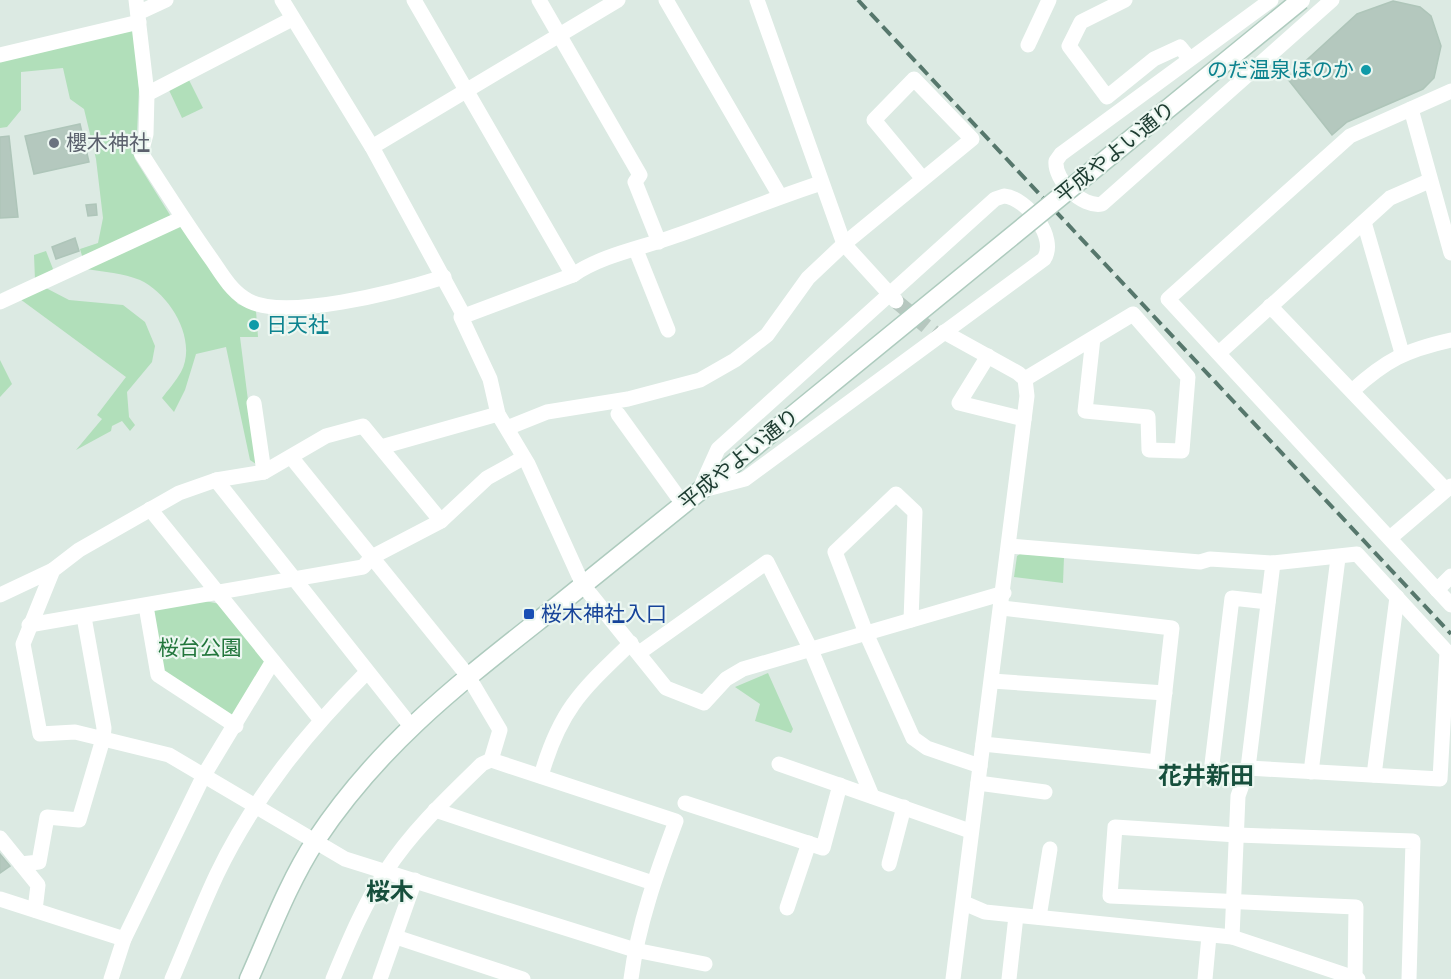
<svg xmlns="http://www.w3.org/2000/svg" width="1451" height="979" font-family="Jost,'Noto Sans JP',sans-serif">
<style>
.green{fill:#b1dfba}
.building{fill:#b4c8be;stroke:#aec5b9;stroke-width:1.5}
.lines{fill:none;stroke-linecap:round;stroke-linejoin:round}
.street-tunnel{stroke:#b6c7bf;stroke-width:15;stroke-dasharray:15 8;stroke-linecap:butt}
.secondary-casing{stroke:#aecbbe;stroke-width:21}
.street{stroke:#fff;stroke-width:15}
.secondary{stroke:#fff;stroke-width:18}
.rail{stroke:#56776c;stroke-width:4;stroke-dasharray:12 6;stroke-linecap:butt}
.secondary-bridge-casing{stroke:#aecbbe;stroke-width:21;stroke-linecap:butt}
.secondary-bridge{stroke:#fff;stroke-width:18}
.culture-dot{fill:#0f9aa8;stroke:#ecf7f1;stroke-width:2}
.worship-dot{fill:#6b7280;stroke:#ecf7f1;stroke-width:2}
.transit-dot{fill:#1a4fb4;stroke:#ecf7f1;stroke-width:2}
.labels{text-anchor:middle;stroke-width:4.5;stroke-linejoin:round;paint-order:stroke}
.culture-label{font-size:21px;fill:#0d838f;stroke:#ecf7f1;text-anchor:end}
.worship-label{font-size:21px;fill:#5b616d;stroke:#ecf7f1;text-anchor:start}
.street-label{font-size:21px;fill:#1c3b30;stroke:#ecf7f1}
.transit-label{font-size:21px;fill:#164399;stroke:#ecf7f1;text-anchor:start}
.park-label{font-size:21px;fill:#22763c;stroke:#ecf7f1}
.quarter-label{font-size:24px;font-weight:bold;fill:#164f3c;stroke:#ecf7f1}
</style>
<rect width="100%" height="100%" fill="#dceae3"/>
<g class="green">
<path d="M131,29l3,2 5,57 -2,45 -5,14 3,12 35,56 15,14 31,48 22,27 18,7 2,26h-18l16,127 -6,-4 -24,-113 -30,7 -11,36 -11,22 -12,-14c6,-8 14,-17 19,-26 17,-32 -11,-78 -41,-92 -17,-7 -36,-8 -54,-11l-6,-20 18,-6 5,-25 -7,-59 -12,-50 -14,-10 -7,-31 -42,4v38l-14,17 -7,1v-74z"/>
<polygon points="188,78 203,108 182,118 168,88"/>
<polygon points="46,251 53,269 46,288 69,300 123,305 145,322 155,346 152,362 127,392 129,417 135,425 130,431 122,421 112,426 111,431 76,450 102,419 97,415 126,377 20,299 0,309 0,294 35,280 34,255"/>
<polygon points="0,360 12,384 0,397"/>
<polygon points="1020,554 1064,557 1063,583 1014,577 1017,556"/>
<polygon points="205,601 220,604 267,661 236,714 230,716 162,675 150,609"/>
<polygon points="768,673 793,729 791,733 755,721 760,704 735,687"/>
</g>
<g class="building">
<polygon points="1393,1 1420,7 1431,16 1441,46 1434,78 1423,89 1347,122 1332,135 1287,78 1357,14"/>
<polygon points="80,124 89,162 34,174 25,136"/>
<polygon points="9,136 18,217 0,218 0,137"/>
<polygon points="96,204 97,215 88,216 86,205"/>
<polygon points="75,238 79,251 56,259 52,247"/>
<polygon points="0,854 10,866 0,873"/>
</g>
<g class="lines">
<polyline class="street-tunnel" points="897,302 938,336"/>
<defs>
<path id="secondary" d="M249,979c21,-47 39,-96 67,-139 65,-98 145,-158 236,-230 60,-48 120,-97 180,-145"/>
</defs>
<use href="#secondary" class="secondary-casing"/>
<g class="street">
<path d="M136,0l11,94 -1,40 -5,19c23,36 46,72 71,107 9,13 18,29 32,38 35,26 159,-8 200,-21"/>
<polyline points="282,0 372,147 464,316 461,317 490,379 498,414 528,464 583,585 666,688 704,703 726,679 743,669 1004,593"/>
<polyline points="414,0 573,275"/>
<polyline points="539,0 640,175 635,182 659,242"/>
<polyline points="666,0 780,196"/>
<polyline points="757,0 844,244 896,301"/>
<polyline points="1125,0 1081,22 1069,46 1107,97 1154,59 1180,47 1189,58"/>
<path d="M1271,0l-210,154 -5,7c-2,19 26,47 46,43l230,-204"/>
<polyline points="138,13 166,0"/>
<polyline points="1028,45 1049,0"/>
<polyline points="0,55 139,22"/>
<polyline points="1451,91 1350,136 1168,299 1451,605"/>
<polyline points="147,94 292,19"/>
<polyline points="1411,109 1451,253"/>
<polyline points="372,147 618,0"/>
<path d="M1004,196c23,2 54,42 40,63l-299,220 -46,12 19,-42 277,-250z"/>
<polyline points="1364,222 1402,353"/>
<polyline points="636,250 668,330"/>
<polyline points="0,302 182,218"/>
<polyline points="1270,306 1445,489"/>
<path d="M464,316l109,-41c29,-20 69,-27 102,-39 49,-17 97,-37 146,-53"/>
<polyline points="944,332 1018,373 1025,379 1027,396 953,979"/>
<polyline points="1219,353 1390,198 1429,181"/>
<polyline points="988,356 959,403 1024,419"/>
<polyline points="1025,379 1133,314 1188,377 1182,451 1149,450 1148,417 1085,411 1093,338"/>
<path d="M1352,391c34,-31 54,-41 99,-51"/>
<polyline points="254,403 264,472"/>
<polyline points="618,414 683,504"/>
<polyline points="507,428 547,412 628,399 700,380 735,360 767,335 808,278 844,244 972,139 914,79 874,120 923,179"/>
<polyline points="381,447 498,414"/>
<polyline points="291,457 468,676 500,730 491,760"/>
<polyline points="216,480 410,725"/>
<polyline points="150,509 320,719"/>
<polyline points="441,521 363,426 326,436 264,472 216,480 179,493 79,550 53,570 23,644 40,734 75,732 169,755 345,859 635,950 705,964"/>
<polyline points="1390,538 1451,486"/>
<polyline points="1010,546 1200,562 1210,559 1273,563 1357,554 1447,652 1440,779 1248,768"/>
<polyline points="1437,590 1451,576"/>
<polyline points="0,595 53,570"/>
<polyline points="146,606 158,675 236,726"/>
<polyline points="911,620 915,512 896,494 835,552 866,633 913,738 927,748 980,766"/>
<polyline points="29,625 363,567 372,557 441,521 487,478 523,458"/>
<polyline points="639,653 767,562 811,650 872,796"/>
<polyline points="992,681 1165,693"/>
<polyline points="983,744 1157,762 1172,628 1002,608"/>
<polyline points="779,764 970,831"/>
<polyline points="1311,772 1338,558"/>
<polyline points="1374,775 1397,597"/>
<path d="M541,776c19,-67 41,-86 90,-133"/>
<polyline points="1245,776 1222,775 1212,764 1232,598 1268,602"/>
<polyline points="978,783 1045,792"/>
<polyline points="685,803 823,848 840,785"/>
<polyline points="435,810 653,883"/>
<polyline points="0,838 38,885 35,910"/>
<polyline points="21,864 39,862 47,817 79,820 103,739 104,728 84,617"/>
<polyline points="889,864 904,807"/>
<polyline points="0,899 124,939"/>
<polyline points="964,903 985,912 1232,937 1358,979"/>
<polyline points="787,908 809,843"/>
<polyline points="1039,917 1050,849"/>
<polyline points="396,937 523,979"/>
<polyline points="1232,937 1238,796 1248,768 1273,563"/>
<polyline points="1355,978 1356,907 1110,896 1115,827 1237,835 1413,841 1409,979"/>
<polyline points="111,979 124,939 204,775 273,661"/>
<path d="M172,979c15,-35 29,-71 45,-105 37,-77 90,-142 150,-202"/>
<path d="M333,979c15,-36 31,-75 53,-108 26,-40 62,-74 96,-107l9,-4 185,61c-19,51 -38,103 -45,158"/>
<polyline points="380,979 415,880"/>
<polyline points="1009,979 1016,916"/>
<polyline points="1205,979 1209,936"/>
</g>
<use href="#secondary" class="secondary"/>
<polyline class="rail" points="858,0 1451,634"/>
<defs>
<polyline id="secondary-bridge" points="732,465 1301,0"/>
</defs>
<use href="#secondary-bridge" class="secondary-bridge-casing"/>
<use href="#secondary-bridge" class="secondary-bridge"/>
</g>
<g class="culture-dot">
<circle cx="1366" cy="70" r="6"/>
<circle cx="254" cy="325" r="6"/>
</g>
<circle class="worship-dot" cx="54" cy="143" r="6"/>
<rect class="transit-dot" x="523" y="608" width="12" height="12" rx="3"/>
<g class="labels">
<g class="culture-label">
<text x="1354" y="77">のだ温泉ほのか</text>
<text x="266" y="332" text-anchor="start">日天社</text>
</g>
<g class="worship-label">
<text x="66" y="150">櫻木神社</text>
</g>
<g class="street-label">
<text transform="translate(1115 152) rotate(-39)" y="7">平成やよい通り</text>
<text transform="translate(739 459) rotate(-39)" y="7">平成やよい通り</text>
</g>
<g class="transit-label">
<text x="541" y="621">桜木神社入口</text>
</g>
<g class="park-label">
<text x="200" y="655">桜台公園</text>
</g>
<g class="quarter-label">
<text x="1206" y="784">花井新田</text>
<text x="390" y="900">桜木</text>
</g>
</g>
</svg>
